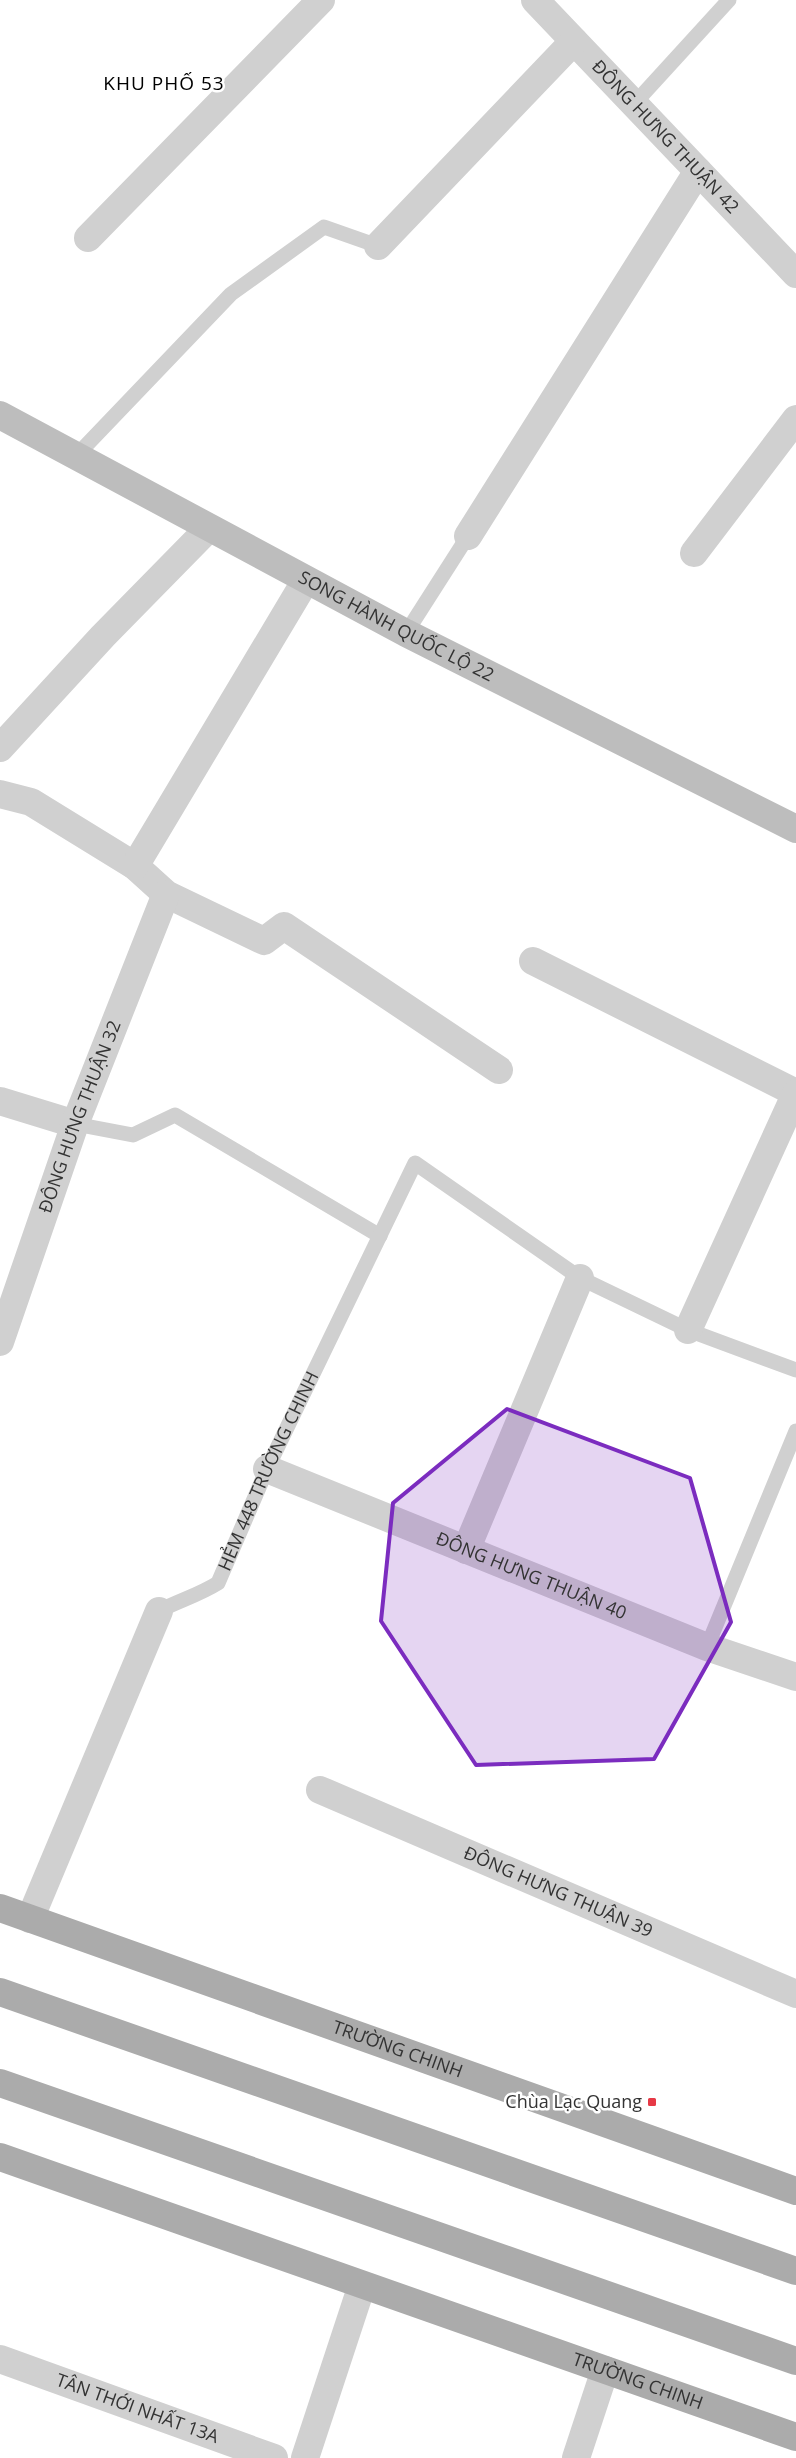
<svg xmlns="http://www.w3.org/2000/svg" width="796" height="2458" font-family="'Open Sans',sans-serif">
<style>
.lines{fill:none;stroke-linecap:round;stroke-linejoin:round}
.lane{stroke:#d0d0d0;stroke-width:15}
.street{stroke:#d0d0d0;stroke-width:28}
.secondary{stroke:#bdbdbd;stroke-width:28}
.primary{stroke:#ababab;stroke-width:28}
.marked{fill:#7b2cbf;fill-opacity:0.2;stroke:#7b2cbf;stroke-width:4;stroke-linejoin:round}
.poi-dot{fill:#e63946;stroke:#fff;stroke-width:2}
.labels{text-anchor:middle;stroke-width:5;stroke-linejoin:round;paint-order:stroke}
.street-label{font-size:18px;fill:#333;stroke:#fff}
.poi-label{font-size:18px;fill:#333;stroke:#fff;text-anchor:end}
.neighbourhood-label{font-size:19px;letter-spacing:1px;fill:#000;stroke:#fff}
</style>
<rect width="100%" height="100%" fill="#fff"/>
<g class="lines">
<g class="lane">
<polyline points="634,104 729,0"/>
<polyline points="76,456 231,294 324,227 378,246"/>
<polyline points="406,633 468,536"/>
<polyline points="75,1124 133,1135 175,1115 380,1236"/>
<path id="s1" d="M159,1611c19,-10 40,-16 59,-28l49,-114 148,-306 165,115 108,52 108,40"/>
<polyline points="707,1647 796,1431"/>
</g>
<g class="street">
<path id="s2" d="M535,0l261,274"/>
<polyline points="88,238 321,0"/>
<polyline points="378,246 574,41"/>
<polyline points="468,536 698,171"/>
<polyline points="694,553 796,419"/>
<polyline points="0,748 103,636 209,528"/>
<polyline points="0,794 31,802 135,866 166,894 264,941 284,926 499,1070"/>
<polyline points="135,866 306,580"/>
<polyline points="533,961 796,1093"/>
<polyline points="0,1101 75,1124"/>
<polyline points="688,1330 796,1093"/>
<path id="s3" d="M0,1342l75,-218 91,-230"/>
<path id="s4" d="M267,1469l440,178 89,30"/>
<polyline points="466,1550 580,1278"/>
<path id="s5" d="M320,1790l476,204"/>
<polyline points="30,1919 159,1611"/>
<path id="s6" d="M0,2359l274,99"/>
<polyline points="305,2458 362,2285"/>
<polyline points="576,2458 605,2370"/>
</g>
<path class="secondary" id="s7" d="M0,415l406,218 390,196"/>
<g class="primary">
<path id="s8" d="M0,1908l796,283"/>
<polyline points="0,1992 796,2271"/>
<polyline points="0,2083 796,2361"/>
<path id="s9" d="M0,2157l796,280"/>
</g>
</g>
<path class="marked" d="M507,1409l183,69 41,144 -77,137 -178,6 -95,-144 12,-118z"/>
<rect class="poi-dot" x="647" y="2097" width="10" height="10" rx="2.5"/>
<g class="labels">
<g class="street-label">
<text dy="6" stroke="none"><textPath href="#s2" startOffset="189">ĐÔNG HƯNG THUẬN 42</textPath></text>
<text dy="6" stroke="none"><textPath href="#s7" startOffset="449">SONG HÀNH QUỐC LỘ 22</textPath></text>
<text dy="6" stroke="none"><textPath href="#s3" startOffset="239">ĐÔNG HƯNG THUẬN 32</textPath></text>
<text dy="6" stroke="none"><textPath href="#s1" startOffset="188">HẺM 448 TRƯỜNG CHINH</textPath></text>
<text dy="6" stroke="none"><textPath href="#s4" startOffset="285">ĐÔNG HƯNG THUẬN 40</textPath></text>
<text dy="6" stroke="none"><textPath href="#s5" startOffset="259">ĐÔNG HƯNG THUẬN 39</textPath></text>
<text dy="6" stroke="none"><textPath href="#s8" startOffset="422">TRƯỜNG CHINH</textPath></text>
<text dy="6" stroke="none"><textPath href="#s9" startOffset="676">TRƯỜNG CHINH</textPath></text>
<text dy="6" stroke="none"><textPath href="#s6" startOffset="146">TÂN THỚI NHẤT 13A</textPath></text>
</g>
<g class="poi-label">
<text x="642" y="2108">Chùa Lạc Quang</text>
</g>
<g class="neighbourhood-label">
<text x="164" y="90">KHU PHỐ 53</text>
</g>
</g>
</svg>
